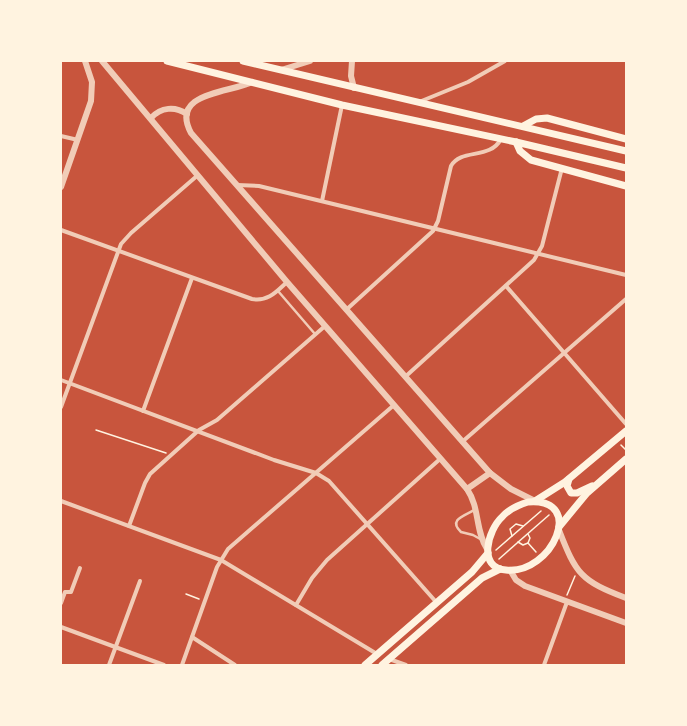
<svg xmlns="http://www.w3.org/2000/svg" width="687" height="726" font-family="Commissioner,sans-serif">
<style>
.lines{fill:none;stroke-linecap:round;stroke-linejoin:round}
.path{stroke:#fff3e0;stroke-width:1.5}
.service{stroke:#f1ccb7;stroke-width:2.5}
.minor{stroke:#f1ccb7;stroke-width:4}
.tertiary{stroke:#f1ccb7;stroke-width:6}
.secondary{stroke:#fff3e0;stroke-width:7}
.primary{stroke:#fff3e0;stroke-width:7}
</style>
<rect width="100%" height="100%" fill="#c8553d"/>
<g class="lines">
<g class="path">
<polyline points="96,430 166,453"/>
<polyline points="621,445 626,450"/>
<polyline points="512,536 510,529 516,524 523,526"/>
<polyline points="518,542 523,545 528,543 530,538 528,534"/>
<polyline points="528,543 536,552"/>
<polyline points="496,550 541,511"/>
<polyline points="499,559 549,515"/>
<polyline points="186,594 199,599"/>
<polyline points="567,595 575,576"/>
</g>
<g class="service">
<polyline points="278,291 315,334"/>
<path d="M474,510c-7,5 -27,9 -13,22l12,3 9,5"/>
</g>
<g class="minor">
<polyline points="419,102 468,82 505,61"/>
<polyline points="61,136 78,140"/>
<polyline points="237,185 259,186 626,275"/>
<polyline points="322,201 342,105"/>
<path d="M61,230l191,69c16,3 25,-8 35,-17"/>
<polyline points="506,286 626,424"/>
<path d="M346,310l87,-79 5,-10 13,-55c10,-18 39,-6 50,-27"/>
<polyline points="405,377 534,260 542,246 562,168"/>
<polyline points="61,380 274,460 316,473 329,481 437,603"/>
<polyline points="61,407 121,244 131,233 198,175"/>
<polyline points="143,411 192,278"/>
<polyline points="462,442 626,299"/>
<polyline points="61,501 221,560 377,654"/>
<polyline points="129,526 145,483 150,474 199,430 217,420 325,326"/>
<polyline points="61,603 65,592 71,592 80,568"/>
<polyline points="296,605 312,578 327,560 440,459"/>
<polyline points="61,627 164,665"/>
<polyline points="192,637 235,665"/>
<polyline points="389,659 406,665"/>
<polyline points="109,665 140,581"/>
<polyline points="182,665 217,567 228,549 394,405"/>
<polyline points="544,665 567,602"/>
</g>
<g class="tertiary">
<path d="M102,61l185,221 180,207c13,19 8,41 20,60"/>
<polyline points="352,61 351,76 354,88"/>
<polyline points="281,70 310,61"/>
<path d="M252,82c-22,11 -83,10 -61,51l299,340 21,16 24,12"/>
<path d="M151,118c10,-11 24,-12 36,-4"/>
<polyline points="61,187 91,101 92,82 85,61"/>
<polyline points="467,489 490,473"/>
<path d="M559,530c17,44 22,51 67,68"/>
<polyline points="510,570 516,580 525,586 626,623"/>
</g>
<g class="secondary">
<polyline points="569,479 567,486 571,493 577,493 592,486"/>
<polyline points="535,501 565,482 626,431"/>
<path d="M528,502c59,-5 24,73 -22,68 -29,-2 -18,-40 -4,-53 7,-8 16,-12 26,-15z"/>
<polyline points="559,527 587,493 626,459"/>
<polyline points="365,665 472,572 488,553"/>
<polyline points="382,665 482,578 500,569"/>
</g>
<g class="primary">
<polyline points="167,61 342,105 516,142 626,168"/>
<polyline points="243,61 626,151"/>
<polyline points="523,126 536,119 547,118 626,139"/>
<polyline points="516,142 520,151 531,160 626,186"/>
</g>
</g>
<rect width="687" height="726" fill="none" stroke="#fff3e0" stroke-width="124"/>
</svg>
